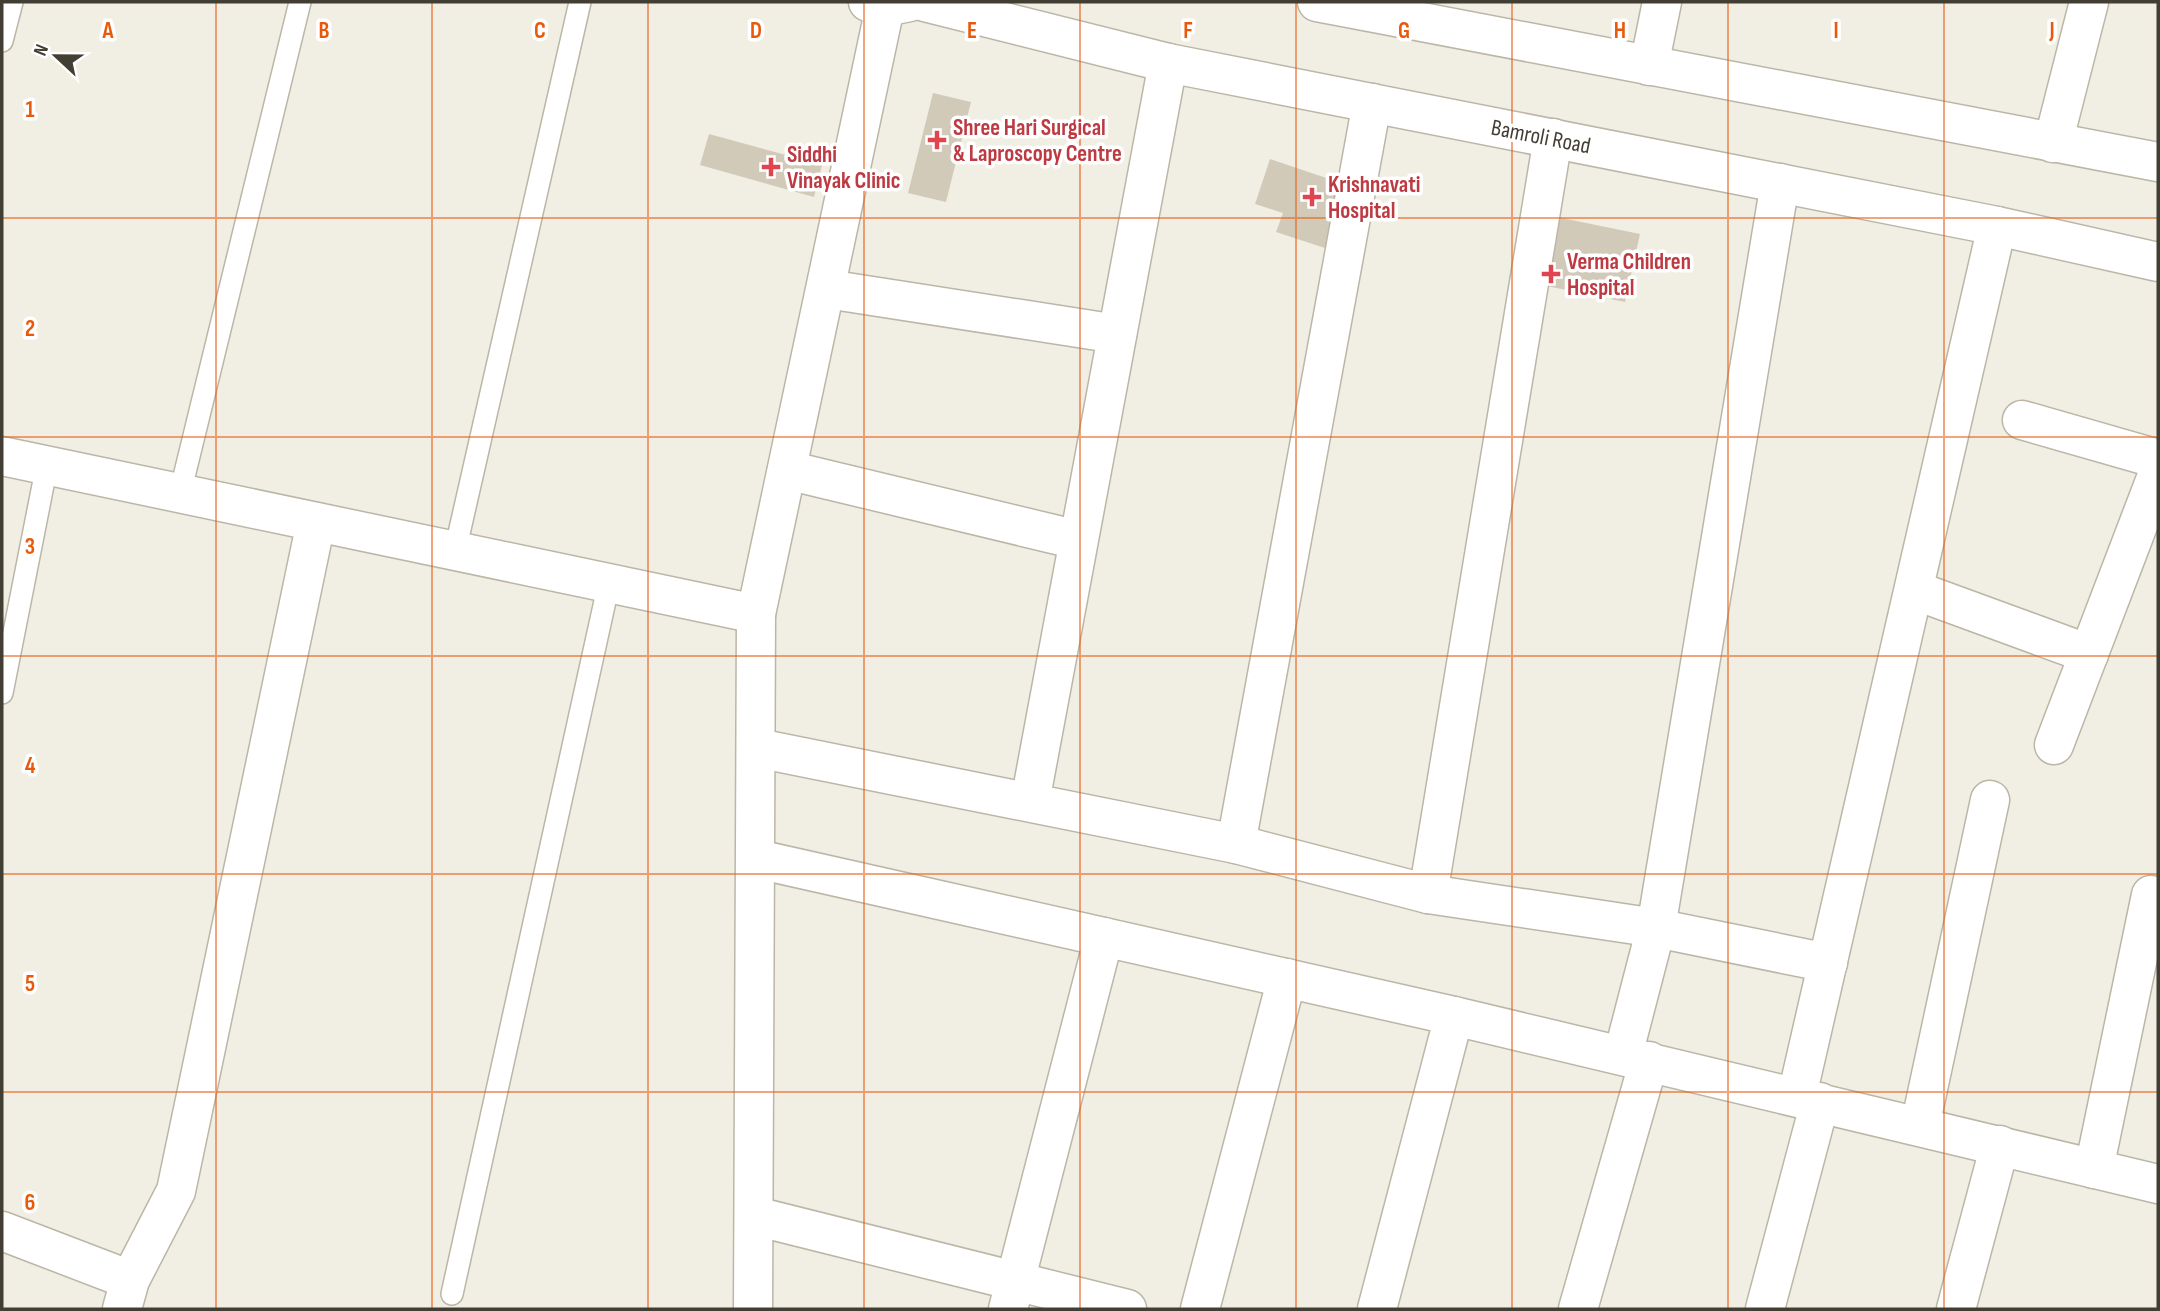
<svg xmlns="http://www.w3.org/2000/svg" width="2160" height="1311" font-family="'Sofia Sans Condensed',sans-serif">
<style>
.building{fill:#d2cab9}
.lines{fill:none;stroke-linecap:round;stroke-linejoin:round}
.service-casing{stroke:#bcb6a6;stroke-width:24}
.minor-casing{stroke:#bcb6a6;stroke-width:41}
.tertiary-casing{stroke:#bcb6a6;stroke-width:41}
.service{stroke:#fff;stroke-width:21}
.minor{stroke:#fff;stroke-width:38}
.tertiary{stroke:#fff;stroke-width:38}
.grid{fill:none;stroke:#e8590c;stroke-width:2;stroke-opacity:0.55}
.health-dot{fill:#e0444e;stroke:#fff;stroke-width:2.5}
.labels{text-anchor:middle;stroke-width:7;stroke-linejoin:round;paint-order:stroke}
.health-label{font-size:23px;font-weight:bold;fill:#be3a42;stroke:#fff;text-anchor:start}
.street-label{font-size:23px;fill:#433e34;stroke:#fff}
.grid-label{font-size:23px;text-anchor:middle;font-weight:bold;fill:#e8590c;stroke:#fff;stroke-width:7;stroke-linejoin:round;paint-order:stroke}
</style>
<rect width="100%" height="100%" fill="#f1eee3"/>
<g class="building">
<polygon points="933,93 971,102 946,202 908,193"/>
<polygon points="709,134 822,165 814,197 700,165"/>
<polygon points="1270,159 1350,186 1328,249 1276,232 1283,213 1255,204"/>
<polygon points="1552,216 1640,234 1625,302 1537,284"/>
</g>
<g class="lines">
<defs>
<g id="service">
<polyline points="2,41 12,2"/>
<polyline points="180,493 300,2"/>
<polyline points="455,551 580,2"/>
<polyline points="2,693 47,465"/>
<polyline points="452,1294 609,583"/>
</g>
<g id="minor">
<polyline points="1649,66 1662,2"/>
<polyline points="2053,143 2089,2"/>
<polyline points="827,289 1117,334"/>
<polyline points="2022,420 2158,459"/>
<polyline points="2,456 756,614 885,7"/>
<polyline points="787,470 1078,540"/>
<polyline points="1914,590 2089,654"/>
<polyline points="2054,745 2158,473"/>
<polyline points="757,748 1236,844 1428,894 1656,928 1828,963"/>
<polyline points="1030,802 1168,63"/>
<polyline points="1236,844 1372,103"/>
<polyline points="757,859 1454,1016 2158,1184"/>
<polyline points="1428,894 1553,138"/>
<polyline points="1623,1055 1656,928 1780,183"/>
<polyline points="1797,1096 1997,226"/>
<polyline points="1920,1126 1990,800"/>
<polyline points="2094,1169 2151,895"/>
<polyline points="755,1216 1127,1309"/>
<polyline points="2,1231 130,1280"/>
<polyline points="122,1309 130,1280 176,1191 316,522"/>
<polyline points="753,1309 756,614"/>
<polyline points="1008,1309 1104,937"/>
<polyline points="1200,1309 1287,978"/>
<polyline points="1377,1309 1454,1016"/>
<polyline points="1578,1309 1649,1061"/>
<polyline points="1765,1309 1820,1102"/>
<polyline points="1956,1309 2000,1145"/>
</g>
<g id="tertiary">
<polyline points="868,2 885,7 910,2"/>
<polyline points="925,2 1168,63 1997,226 2158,262"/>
<polyline points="1317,2 2158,162"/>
</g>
</defs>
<use href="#service" class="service-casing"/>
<use href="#minor" class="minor-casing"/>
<use href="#tertiary" class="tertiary-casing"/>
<use href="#service" class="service"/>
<use href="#minor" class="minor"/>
<use href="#tertiary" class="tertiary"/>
</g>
<path class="grid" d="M216,2v1307M432,2v1307M648,2v1307M864,2v1307M1080,2v1307M1296,2v1307M1512,2v1307M1728,2v1307M1944,2v1307M2,218h2156M2,437h2156M2,656h2156M2,874h2156M2,1092h2156"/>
<g class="health-dot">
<path d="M933.5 129.5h7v7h7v7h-7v7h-7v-7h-7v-7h7z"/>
<path d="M767.5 156.5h7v7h7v7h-7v7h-7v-7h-7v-7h7z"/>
<path d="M1308.5 186.5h7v7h7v7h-7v7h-7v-7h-7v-7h7z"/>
<path d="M1547.5 263.5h7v7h7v7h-7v7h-7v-7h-7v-7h7z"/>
</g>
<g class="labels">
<g class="health-label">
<text x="953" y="135">Shree Hari Surgical<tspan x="953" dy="26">&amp; Laproscopy Centre</tspan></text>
<text x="787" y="162">Siddhi<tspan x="787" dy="26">Vinayak Clinic</tspan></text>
<text x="1328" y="192">Krishnavati<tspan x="1328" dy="26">Hospital</tspan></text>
<text x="1567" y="269">Verma Children<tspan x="1567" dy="26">Hospital</tspan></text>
</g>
<g class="street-label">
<text transform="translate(1541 136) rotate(11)" y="8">Bamroli Road</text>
</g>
</g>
<g class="grid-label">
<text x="108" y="38">A</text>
<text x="324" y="38">B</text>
<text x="540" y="38">C</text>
<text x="756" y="38">D</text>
<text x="972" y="38">E</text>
<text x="1188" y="38">F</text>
<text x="1404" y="38">G</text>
<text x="1620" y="38">H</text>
<text x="1836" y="38">I</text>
<text x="2052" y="38">J</text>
<text x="30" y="117">1</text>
<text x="30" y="336">2</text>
<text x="30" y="554">3</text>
<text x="30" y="773">4</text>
<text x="30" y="991">5</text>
<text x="30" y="1210">6</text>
</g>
<rect width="2160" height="1311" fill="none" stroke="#433e34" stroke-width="7"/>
<g transform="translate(56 56) rotate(292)" stroke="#ffffff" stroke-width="5" paint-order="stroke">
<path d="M0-5L12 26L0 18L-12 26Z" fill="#433e34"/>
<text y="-10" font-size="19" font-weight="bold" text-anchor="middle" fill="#433e34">N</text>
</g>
</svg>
